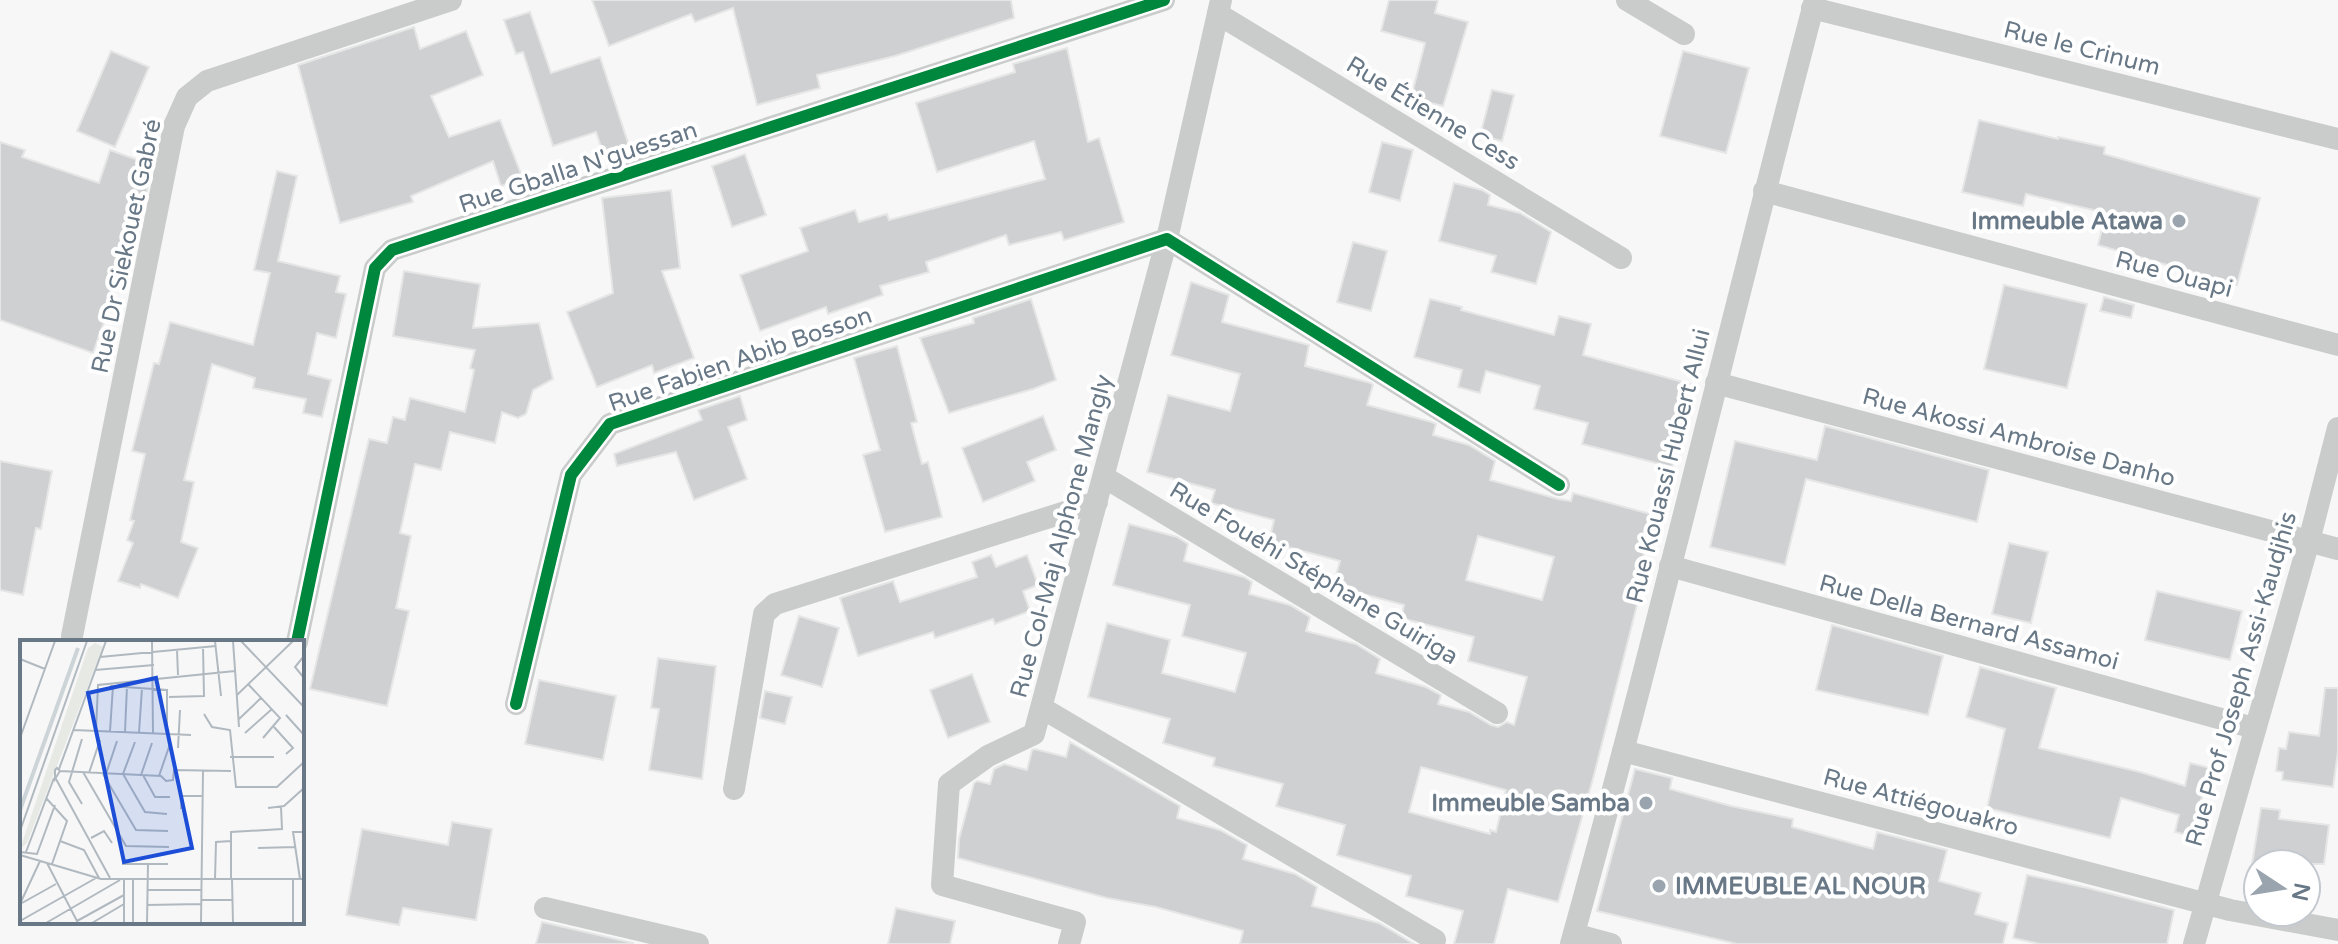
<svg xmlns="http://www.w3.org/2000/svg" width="2338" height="944" font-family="'Varela Round',sans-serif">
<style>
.building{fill:#ced0d1;stroke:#e6e6e6;stroke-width:2;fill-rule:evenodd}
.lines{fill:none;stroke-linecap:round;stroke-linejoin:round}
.street{stroke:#cacccc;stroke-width:22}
.cycleway-casing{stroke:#fff;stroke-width:17}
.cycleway{stroke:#00873e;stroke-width:12}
.poi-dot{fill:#9aa4ae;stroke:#fff;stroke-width:3}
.labels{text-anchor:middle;stroke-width:8;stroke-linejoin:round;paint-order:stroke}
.street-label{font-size:24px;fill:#687886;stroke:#fff}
.poi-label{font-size:24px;font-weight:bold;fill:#687886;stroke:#fff;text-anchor:end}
.inset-river{fill:none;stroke:#cdd4d8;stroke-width:4}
.inset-road{fill:none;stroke:#b1b9c0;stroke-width:2}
.view{fill:#1d4ed8;fill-opacity:0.15;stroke:#1d4ed8;stroke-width:4}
.inset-edge{fill:none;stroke:#687886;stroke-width:4}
</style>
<rect width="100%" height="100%" fill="#f7f7f7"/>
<g class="building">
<polygon points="592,0 1011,0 1014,18 895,56 817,75 820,88 757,105 733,8 695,22 691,14 609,46"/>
<polygon points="1389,0 1438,0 1435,13 1468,22 1443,106 1411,98 1425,43 1381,31"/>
<polygon points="530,12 551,73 600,57 631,152 606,161 596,132 553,146 523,52 516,54 504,20"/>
<polygon points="414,27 420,49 466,31 483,75 431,96 449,137 500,120 523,179 501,186 493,161 411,196 413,202 340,223 298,65"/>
<polygon points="1067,48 1088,142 1099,138 1124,222 1064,240 1061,232 1009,245 1006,235 926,262 929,272 880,286 883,295 828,314 826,307 760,331 740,275 808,251 800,228 855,210 859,222 887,214 889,220 1045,179 1034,141 937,172 916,103 1015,72 1013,64"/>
<polygon points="111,51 149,67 115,147 77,131"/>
<polygon points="1683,51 1749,68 1726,153 1660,136"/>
<polygon points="1492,90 1514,95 1502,141 1480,136"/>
<polygon points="1979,120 2058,139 2058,137 2105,147 2104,154 2260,198 2237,285 2098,245 2106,213 2026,194 2023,206 1962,192"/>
<polygon points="0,142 25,150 22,157 99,183 110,150 152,165 143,211 93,353 0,320"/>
<polygon points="1382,142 1413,150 1400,201 1369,192"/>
<polygon points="745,154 766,215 732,227 712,166"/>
<polygon points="277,171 297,176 278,261 340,276 336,292 346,294 336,338 317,333 308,374 331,380 322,417 303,413 306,399 253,388 255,378 212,364 184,480 194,482 181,542 198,548 178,598 141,584 140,588 118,581 133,543 127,540 134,521 130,520 145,454 132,451 154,363 159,364 170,322 253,345 270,273 254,270"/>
<polygon points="1454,183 1482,190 1490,195 1488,205 1520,213 1551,232 1536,284 1491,272 1496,256 1439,241"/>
<polygon points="671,190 680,268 662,271 694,358 654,373 652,365 597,387 567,312 613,293 602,198"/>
<polygon points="1353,242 1387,251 1371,311 1337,302"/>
<polygon points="404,271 480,284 473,328 539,323 553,379 533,390 526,414 518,418 502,412 495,443 450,432 441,470 415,464 400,533 411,536 396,608 409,611 387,706 310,689 369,439 387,443 393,417 405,420 410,398 465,412 474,370 470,368 475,350 393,336"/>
<path d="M1191,282l38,13 -7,27 87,23 -4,21 66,17 2,2 -6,20 65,17 4,2 -3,11 36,10 26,16 -5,19 68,19 13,2 2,-8 81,22 -21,80 6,2 -45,178 -36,127 -50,-13 -14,55h-40l9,-33 -57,-15 5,-20 -74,-21 8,-30 -69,-19 7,-22 -70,-18 2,-8 -52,-15 7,-24 -82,-22 19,-74 63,17 -8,33 73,19 11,-39 -64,-17 8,-31 -77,-20 16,-61 48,13 11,7 -4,17 60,16 8,5 -3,12 41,11 20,12 -4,14 50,13 24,15 -4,14 50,14 15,8 -3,9 31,8 22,13 7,2 9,-5 7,3 13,-48 -59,-16 6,-24 -73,-19 3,-13 -71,-19 7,-25 -71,-19 5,-22 -63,-17 4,-13 -68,-18 21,-77 62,16 10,-37 -69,-19zM1478,536l76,21 -12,43 -76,-20zM1421,767l85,23 -10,42 -6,-2v4l-81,-22z"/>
<polygon points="2004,285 2087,304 2067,388 1984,369"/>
<polygon points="2104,297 2134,305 2131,318 2100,311"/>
<polygon points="1031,299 1056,380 1033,389 949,413 920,338 974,323 973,318"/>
<polygon points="1430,299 1462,307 1461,310 1554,335 1559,316 1591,324 1583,355 1694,385 1672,467 1582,444 1588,423 1534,409 1540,386 1486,371 1480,393 1458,387 1462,370 1414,357"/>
<polygon points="897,346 917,422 911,423 922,464 928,462 942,517 885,532 863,455 880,450 854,358"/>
<polygon points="740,396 747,420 728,427 747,479 694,500 676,452 617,466 614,454 702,420 698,410"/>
<polygon points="1043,416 1056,450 1027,462 1035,481 983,502 962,448"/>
<polygon points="1825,426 1989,470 1977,522 1806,479 1785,565 1710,547 1735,441 1817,460"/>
<polygon points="0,461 52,471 41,529 36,528 23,595 0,590"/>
<polygon points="2009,543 2048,552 2031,623 1992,614"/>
<polygon points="991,555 996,567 1027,555 1038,585 1023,591 1030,611 995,624 993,619 935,638 933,632 858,656 840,598 893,581 900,602 977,577 972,562"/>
<polygon points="2157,591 2242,611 2230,660 2145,640"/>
<polygon points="799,616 839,628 822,687 781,675"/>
<polygon points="1832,625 1943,656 1928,715 1816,690"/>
<polygon points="658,658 716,666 702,779 649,770 659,709 651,708"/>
<polygon points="1980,667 2056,688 2039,748 2140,772 2185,786 2190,763 2210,768 2191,836 2175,832 2179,815 2121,798 2110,838 1987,808 2005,729 1966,717"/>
<polygon points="972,674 990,722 948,738 930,690"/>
<polygon points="539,680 616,696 603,760 525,744"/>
<polygon points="2325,688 2338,688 2338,752 2333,787 2282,780 2283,772 2276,771 2279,748 2286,749 2289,732 2319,736"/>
<polygon points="765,691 792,697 785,724 760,718"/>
<polygon points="1070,742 1180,806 1177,818 1220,830 1247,845 1243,859 1295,874 1317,887 1312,906 1379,923 1414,944 1240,944 1243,931 1156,907 1107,898 958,858 959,839 974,783 977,781 990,784 994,769 1004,764 1027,770 1032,750 1035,749 1066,757"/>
<polygon points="1635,769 1672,778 1670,789 1731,806 1793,819 1792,827 1873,849 1877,832 1947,850 1939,881 1981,893 1975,914 2008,923 2003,944 1737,944 1597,911"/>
<polygon points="2261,808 2280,810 2279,819 2329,825 2324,864 2252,864"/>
<polygon points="452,822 492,829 476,920 403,908 399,925 346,915 362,829 448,845"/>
<polygon points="2027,875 2088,888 2174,910 2167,944 2040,944 2013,938"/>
<polygon points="896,908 955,921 950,944 888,944"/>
<polygon points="542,922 633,943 633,944 536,944"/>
</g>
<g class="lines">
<g class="street">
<polyline points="1627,0 1684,34"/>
<polyline points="1812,8 2338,139"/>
<polyline points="1218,14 1621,258"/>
<polyline points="1764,191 2338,345"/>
<polyline points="1716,383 2338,549"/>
<polyline points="1104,477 1497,713"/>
<polyline points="1670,566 2254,728"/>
<polyline points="72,636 174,126 187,97 207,81 451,0"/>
<polyline points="297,642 375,268 392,250 1164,0"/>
<polyline points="516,704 571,475 610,424 1167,239 1559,485"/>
<polyline points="1042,708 1435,940"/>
<polyline points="1623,751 2230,910 2338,930"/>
<polyline points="734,789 764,614 775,604 1097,502"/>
<polyline points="545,908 698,944"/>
<polyline points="1574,934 1611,944"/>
<polyline points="1069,944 1075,922 942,885 949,784 988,756 1034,734 1167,239 1221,0"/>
<path d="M1571,944c87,-313 161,-630 244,-944"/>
<polyline points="2194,944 2309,541 2338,428"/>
</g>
<defs>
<g id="cycleway">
<polyline points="297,642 375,268 392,250 1164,0"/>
<polyline points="516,704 571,475 610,424 1167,239 1559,485"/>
</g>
</defs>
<use href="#cycleway" class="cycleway-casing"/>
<use href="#cycleway" class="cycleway"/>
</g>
<g class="poi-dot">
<circle cx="2179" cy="221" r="8"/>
<circle cx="1646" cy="803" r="8"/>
<circle cx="1659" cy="886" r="8"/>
</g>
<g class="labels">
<g class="street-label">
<text transform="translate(2082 48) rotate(14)" y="8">Rue le Crinum</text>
<text transform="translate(1433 113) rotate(31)" y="8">Rue Étienne Cess</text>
<text transform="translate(578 167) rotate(-18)" y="8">Rue Gballa N'guessan</text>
<text transform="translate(126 246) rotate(-78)" y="8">Rue Dr Siekouet Gabré</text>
<text transform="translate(2174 274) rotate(15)" y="8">Rue Ouapi</text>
<text transform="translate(740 359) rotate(-19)" y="8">Rue Fabien Abib Bosson</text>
<text transform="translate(2019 437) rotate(15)" y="8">Rue Akossi Ambroise Danho</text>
<text transform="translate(1668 466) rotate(-76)" y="8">Rue Kouassi Hubert Allui</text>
<text transform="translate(1061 536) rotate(-75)" y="8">Rue Col-Maj Alphone Mangly</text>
<text transform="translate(1314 573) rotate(31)" y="8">Rue Fouéhi Stéphane Guiriga</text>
<text transform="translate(1969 622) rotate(15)" y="8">Rue Della Bernard Assamoi</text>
<text transform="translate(2241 679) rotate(-74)" y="8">Rue Prof Joseph Assi-Kaudjhis</text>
<text transform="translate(1921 802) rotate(15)" y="8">Rue Attiégouakro</text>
</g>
<g class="poi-label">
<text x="2163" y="229">Immeuble Atawa</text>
<text x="1630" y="811">Immeuble Samba</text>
<text x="1675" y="894" text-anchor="start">IMMEUBLE AL NOUR</text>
</g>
</g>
<g transform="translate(20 640)">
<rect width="284" height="284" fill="#f7f7f7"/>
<path d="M75,3l8,4 -76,196 -7,6 68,-201z" fill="#e6e9e4"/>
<path class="inset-river" d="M0,170l58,-162"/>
<path class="inset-road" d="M76,1h34M132,1l1,92M195,1l6,55M213,1l6,86M221,1l63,66M157,10l1,25M284,16l-9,11 9,11M80,17l116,-11M0,19l25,10M75,30l59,-5M228,44l32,34 -17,20M90,46l57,4v44M217,55l56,-54M149,57l35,-1 -1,-49M184,74l8,13 18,3 6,57h41l27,-25M266,75l18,20M219,79l22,-21M254,87l19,21 -7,6M54,90l117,5M76,91l2,-46 137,-14M90,91l3,-45M105,92l2,-46M119,93l3,-45M225,93l27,-24M0,98l35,-97M115,102l-12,32 22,38 22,2M158,108l2,-38M210,117h44M37,128l3,3 -5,8v-9zM39,129l47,-128M40,131l101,5 5,5 7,-1 1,-10 57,1M63,132l43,74 43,1M69,133l11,-33M83,134l33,56 32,1M86,134l11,-33M121,135l11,-32M123,135l12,22h15M139,136l11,-32M36,139l54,99M26,158l21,23 -15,43M62,164l-13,-22 13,-43M248,168l16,-2 20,-18M161,169l1,-13h20M0,191l67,-190M71,198l13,-7 8,12M40,201l24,9 15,28M238,208l37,-1M0,212l17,2 18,-49M6,212l28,-74M0,215l81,24h203M27,223l31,60M102,224h46M195,239l1,-37 15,-1M211,239v-47l51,-3 -1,-22M212,239l1,44M273,239v44M280,239l-7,-47h11M127,250h54M181,260h31M2,263l34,-19M0,264l20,-43M127,265l54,-1M0,281l76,-43M57,281l47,-26M26,283l74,-43M72,283l32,-19M104,283v-44M113,283v-44M127,283l1,-59M181,283l2,-152"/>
<path class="view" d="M136,38l36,170 -68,14 -36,-169z"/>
<rect width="284" height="284" class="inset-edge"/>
</g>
<g transform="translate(2282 888) rotate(102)"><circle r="38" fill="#ffffff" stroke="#c3c9cf" stroke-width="2"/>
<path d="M0-6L14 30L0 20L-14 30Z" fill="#9aa4ae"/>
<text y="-12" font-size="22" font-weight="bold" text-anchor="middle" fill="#687886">N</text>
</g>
</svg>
